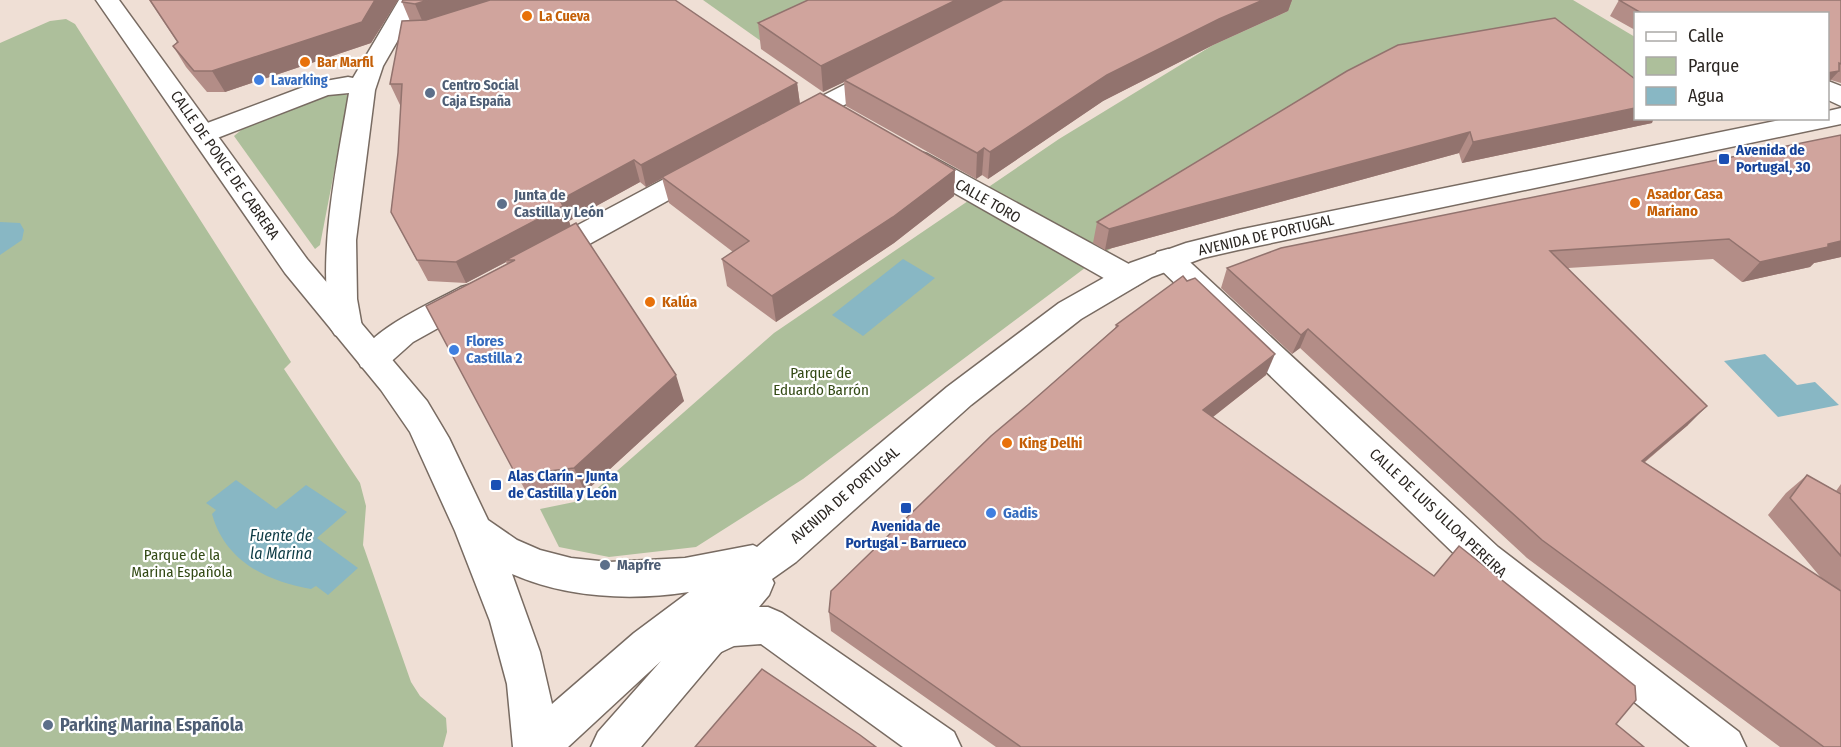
<svg xmlns="http://www.w3.org/2000/svg" width="1841" height="747" font-family="'Fira Sans Condensed',sans-serif">
<style>
.green{fill:#adbf9b}
.water{fill:#88b7c4}
.lines{fill:none;stroke-linecap:round;stroke-linejoin:round}
.street-casing{stroke:#786b62;stroke-width:3}
.secondary-casing{stroke:#786b62;stroke-width:3}
.street{fill:#fff;fill-rule:evenodd}
.secondary{fill:#fff;fill-rule:evenodd}
.wall{fill:#b38d87}
.shaded-wall{fill:#92736e}
.building{fill:#d0a49d;stroke:#92736e;stroke-width:1.5}
.food-dot{fill:#e8710a;stroke:#fff;stroke-width:2}
.shop-dot{fill:#3f7fe0;stroke:#fff;stroke-width:2}
.service-dot{fill:#5c6f8a;stroke:#fff;stroke-width:2}
.transit-dot{fill:#1a4fb4;stroke:#fff;stroke-width:2}
.labels{text-anchor:middle;stroke-width:4.5;stroke-linejoin:round;paint-order:stroke}
.far-food-label{font-size:14px;font-weight:bold;fill:#c56008;stroke:#fff;text-anchor:start}
.far-shop-label{font-size:14px;font-weight:bold;fill:#366cbe;stroke:#fff;text-anchor:start}
.far-service-label{font-size:14px;font-weight:bold;fill:#4e5e75;stroke:#fff;text-anchor:start}
.transit-label{font-size:15px;font-weight:bold;fill:#164399;stroke:#fff;text-anchor:start}
.street-label{font-size:15px;fill:#2c2723;stroke:#fff}
.food-label{font-size:15px;font-weight:bold;fill:#c56008;stroke:#fff;text-anchor:start}
.service-label{font-size:15px;font-weight:bold;fill:#4e5e75;stroke:#fff;text-anchor:start}
.shop-label{font-size:15px;font-weight:bold;fill:#366cbe;stroke:#fff;text-anchor:start}
.park-label{font-size:15px;fill:#334a15;stroke:#fff}
.water-label{font-size:16px;font-style:italic;fill:#0f3c46;stroke:#fff}
.near-service-label{font-size:18px;font-weight:bold;fill:#4e5e75;stroke:#fff;text-anchor:start}
</style>
<rect width="100%" height="100%" fill="#efdfd5"/>
<g class="green">
<polygon points="703,0 864,0 768,46"/>
<polygon points="1271,0 1573,0 1635,37 1635,110 1141,226 803,479 696,547 609,557 559,547 540,509 584,500 774,333 1059,139 1213,45 1288,11"/>
<polygon points="66,19 75,24 291,362 284,369 360,483 366,506 363,545 411,682 420,696 446,718 447,732 443,747 0,747 0,43 50,21"/>
<polygon points="337,93 347,95 348,100 320,245 315,249 234,136 246,126"/>
</g>
<g class="water">
<polygon points="0,222 20,223 24,230 22,240 0,255"/>
<polygon points="903,259 935,278 863,336 832,315"/>
<polygon points="1765,354 1797,385 1815,382 1839,405 1778,417 1724,361"/>
<path d="M236,480l40,29 30,-24 41,27 -30,26 41,30 -30,27 -12,-9 -5,3c-45,-8 -86,-28 -99,-75l4,-4 -10,-7z"/>
</g>
<g class="lines">
<defs>
<g id="street">
<path d="M399,0h22l-38,66 -8,24 -19,150 1,59 5,28 -5,8 -11,4 -11,-4 -5,-8c-12,-79 6,-156 19,-234l-21,2 -116,45 -9,2 -9,-2 -4,-6 4,-6 120,-45 34,-6 5,1z"/>
<polygon points="884,67 893,69 896,74 893,79 801,128 792,130 783,128 779,122 783,116 875,69"/>
<polygon points="917,151 927,154 1138,269 1142,277 1138,285 1127,288 1116,285 907,166 903,160 907,154"/>
<polygon points="704,160 714,163 718,169 714,175 555,263 544,266 533,263 529,256 533,249 694,163"/>
<polygon points="1168,249 1179,252 1498,547 1739,732 1746,747 1690,747 1472,571 1157,266 1153,259 1157,252"/>
<path d="M472,284l11,3 4,8 -4,8 -70,39 -28,25 -12,3 -12,-3 -4,-9c17,-31 73,-54 104,-71z"/>
<polygon points="750,607 768,607 782,613 954,732 961,747 903,747 761,644 734,646 704,660 690,654 684,641 690,628 727,611"/>
</g>
<g id="secondary">
<path d="M96,0h23l188,259 120,142 22,37 39,82 29,20 23,10 31,8 38,4 76,-4 68,-13 4,2 190,-160 112,-84 71,-40 56,-20 52,-13 552,-112h38v-7l13,-3v16l-603,126 -35,8 -51,19 -71,42 -110,86 -175,157 -24,17 2,4 -5,12 -128,152h-50l7,-15 63,-71 -93,86h-55l-6,-63 -17,-63 -35,-90 -45,-99 -29,-42 -96,-117zM512,574c54,24 119,27 177,18l-55,41 -82,71 -12,-52z"/>
<polygon points="1828,81 1841,86 1841,106 1828,100"/>
</g>
</defs>
<use href="#street" class="street-casing"/>
<use href="#secondary" class="secondary-casing"/>
<use href="#street" class="street"/>
<use href="#secondary" class="secondary"/>
</g>
<g class="wall">
<polygon points="149,0 398,0 371,43 225,92 207,92 186,67 173,46 177,42"/>
<polygon points="403,0 797,83 800,104 955,170 954,196 894,243 776,322 727,286 722,259 733,252 669,203 662,178 646,187 640,182 569,221 570,226 684,401 585,492 530,499 426,306 507,264 506,262 466,283 428,281 391,212 398,153 401,105 400,105 390,84 410,21 402,2"/>
<polygon points="808,0 1292,0 1288,11 1213,45 1103,101 988,179 982,175 976,179 846,106 844,82 823,92 761,49 758,23"/>
<polygon points="1619,0 1841,0 1841,83 1831,80 1827,14 1635,14 1635,30 1610,16"/>
<polygon points="1347,71 1652,123 1462,163 1459,153 1105,250 1093,243 1097,222"/>
<polygon points="1841,135 1841,257 1814,263 1810,267 1742,282 1713,259 1568,268 1688,425 1644,463 1823,580 1768,515 1786,493 1807,475 1836,491 1841,484 1841,747 1780,747 1527,558 1300,348 1292,354 1221,288 1227,268"/>
<polygon points="1116,325 1266,375 1213,417 1616,724 1644,747 996,747 831,631 829,612 1029,404 1115,328"/>
</g>
<g class="shaded-wall">
<polygon points="375,0 398,0 371,43 225,92 212,71"/>
<polygon points="428,0 500,0 424,25 415,4"/>
<polygon points="956,0 1006,0 844,80 844,82 823,92 821,66"/>
<polygon points="1263,0 1292,0 1288,11 1213,45 1103,101 988,179 990,152 1107,75 1219,19"/>
<polygon points="1839,71 1827,84 1827,73"/>
<polygon points="797,83 800,105 646,187 641,165"/>
<polygon points="1635,108 1635,118 1654,118 1652,123 1462,163 1473,142"/>
<polygon points="1470,132 1459,153 1105,250 1109,229"/>
<polygon points="984,148 982,175 976,179 977,153"/>
<polygon points="634,160 640,182 569,221 571,227 506,260 506,262 466,283 456,262 560,200"/>
<polygon points="955,170 954,196 894,243 776,322 772,296"/>
<polygon points="1841,241 1841,257 1814,263 1810,267 1742,282 1760,262"/>
<polygon points="1308,329 1300,348 1292,354 1301,335"/>
<polygon points="1275,354 1266,375 1195,431 1203,410"/>
<polygon points="676,375 684,401 585,492 574,468"/>
<polygon points="1707,406 1688,425 1624,479 1642,461"/>
</g>
<g class="building">
<polygon points="150,0 375,0 362,22 212,71 194,71 173,46 178,42"/>
<polygon points="403,0 428,0 415,4 402,2"/>
<polygon points="490,0 675,0 797,83 641,165 634,160 560,200 563,206 456,262 417,260 391,212 398,153 402,84 390,84 402,21 426,20"/>
<polygon points="808,0 956,0 821,66 758,23"/>
<polygon points="1003,0 1263,0 1219,19 1107,75 990,152 984,148 977,153 844,80"/>
<polygon points="1619,0 1841,0 1841,64 1839,63 1839,71 1827,73 1827,14 1643,14"/>
<polygon points="1555,18 1635,79 1635,108 1473,142 1470,132 1109,229 1097,222 1347,71 1398,45"/>
<polygon points="820,93 955,170 893,217 772,296 722,259 749,241 662,177"/>
<polygon points="1841,135 1841,241 1828,244 1828,247 1760,262 1729,239 1550,251 1707,406 1642,461 1841,591 1841,747 1824,747 1542,540 1308,329 1301,335 1227,268 1281,248"/>
<polygon points="576,223 676,375 574,468 516,475 426,306 515,260 506,260"/>
<polygon points="1183,276 1187,281 1195,278 1275,354 1203,410 1434,576 1459,546 1635,686 1636,700 1616,724 1644,747 1021,747 829,612 831,591 991,436 1029,404 1118,326 1116,325"/>
<polygon points="1807,475 1841,494 1841,556 1790,498"/>
<polygon points="762,669 860,735 876,747 695,747"/>
</g>
<g class="food-dot">
<circle cx="527" cy="16" r="6"/>
<circle cx="305" cy="62" r="6"/>
<circle cx="1635" cy="203" r="6"/>
<circle cx="650" cy="302" r="6"/>
<circle cx="1007" cy="443" r="6"/>
</g>
<g class="shop-dot">
<circle cx="259" cy="80" r="6"/>
<circle cx="454" cy="350" r="6"/>
<circle cx="991" cy="513" r="6"/>
</g>
<g class="service-dot">
<circle cx="430" cy="93" r="6"/>
<circle cx="502" cy="204" r="6"/>
<circle cx="605" cy="565" r="6"/>
<circle cx="48" cy="725" r="6"/>
</g>
<g class="transit-dot">
<rect x="1718" y="153" width="12" height="12" rx="3"/>
<rect x="490" y="479" width="12" height="12" rx="3"/>
<rect x="900" y="502" width="12" height="12" rx="3"/>
</g>
<g class="labels">
<g class="far-food-label">
<text x="539" y="21">La Cueva</text>
<text x="317" y="67">Bar Marfil</text>
</g>
<g class="far-shop-label">
<text x="271" y="85">Lavarking</text>
</g>
<g class="far-service-label">
<text x="442" y="90">Centro Social<tspan x="442" dy="16">Caja España</tspan></text>
</g>
<g class="transit-label">
<text x="1736" y="155">Avenida de<tspan x="1736" dy="17">Portugal, 30</tspan></text>
<text x="508" y="481">Alas Clarín - Junta<tspan x="508" dy="17">de Castilla y León</tspan></text>
<text x="906" y="531" text-anchor="middle">Avenida de<tspan x="906" dy="17">Portugal - Barrueco</tspan></text>
</g>
<g class="street-label">
<text transform="translate(225 165) rotate(55)" y="5">CALLE DE PONCE DE CABRERA</text>
<text transform="translate(988 201) rotate(30)" y="5">CALLE TORO</text>
<text transform="translate(1266 235) rotate(-13)" y="5">AVENIDA DE PORTUGAL</text>
<text transform="translate(845 495) rotate(-41)" y="5">AVENIDA DE PORTUGAL</text>
<text transform="translate(1438 513) rotate(43)" y="5">CALLE DE LUIS ULLOA PEREIRA</text>
</g>
<g class="food-label">
<text x="1647" y="199">Asador Casa<tspan x="1647" dy="17">Mariano</tspan></text>
<text x="662" y="307">Kalúa</text>
<text x="1019" y="448">King Delhi</text>
</g>
<g class="service-label">
<text x="514" y="200">Junta de<tspan x="514" dy="17">Castilla y León</tspan></text>
<text x="617" y="570">Mapfre</text>
</g>
<g class="shop-label">
<text x="466" y="346">Flores<tspan x="466" dy="17">Castilla 2</tspan></text>
<text x="1003" y="518">Gadis</text>
</g>
<g class="park-label">
<text x="821" y="378">Parque de<tspan x="821" dy="17">Eduardo Barrón</tspan></text>
<text x="182" y="560">Parque de la<tspan x="182" dy="17">Marina Española</tspan></text>
</g>
<g class="water-label">
<text x="281" y="541">Fuente de<tspan x="281" dy="18">la Marina</tspan></text>
</g>
<g class="near-service-label">
<text x="60" y="731">Parking Marina Española</text>
</g>
</g>
<rect x="1634" y="12" width="195" height="108" fill="#ffffff" stroke="#aba9a7" stroke-width="1.5"/>
<rect x="1646" y="32" width="30" height="9" fill="#ffffff" stroke="#aba9a7" stroke-width="1.5"/>
<text x="1688" y="42" font-size="18" fill="#2c2723">Calle</text>
<rect x="1646" y="57" width="30" height="18" fill="#adbf9b" stroke="#aba9a7" stroke-width="1.5"/>
<text x="1688" y="72" font-size="18" fill="#2c2723">Parque</text>
<rect x="1646" y="87" width="30" height="18" fill="#88b7c4" stroke="#aba9a7" stroke-width="1.5"/>
<text x="1688" y="102" font-size="18" fill="#2c2723">Agua</text>
</svg>
